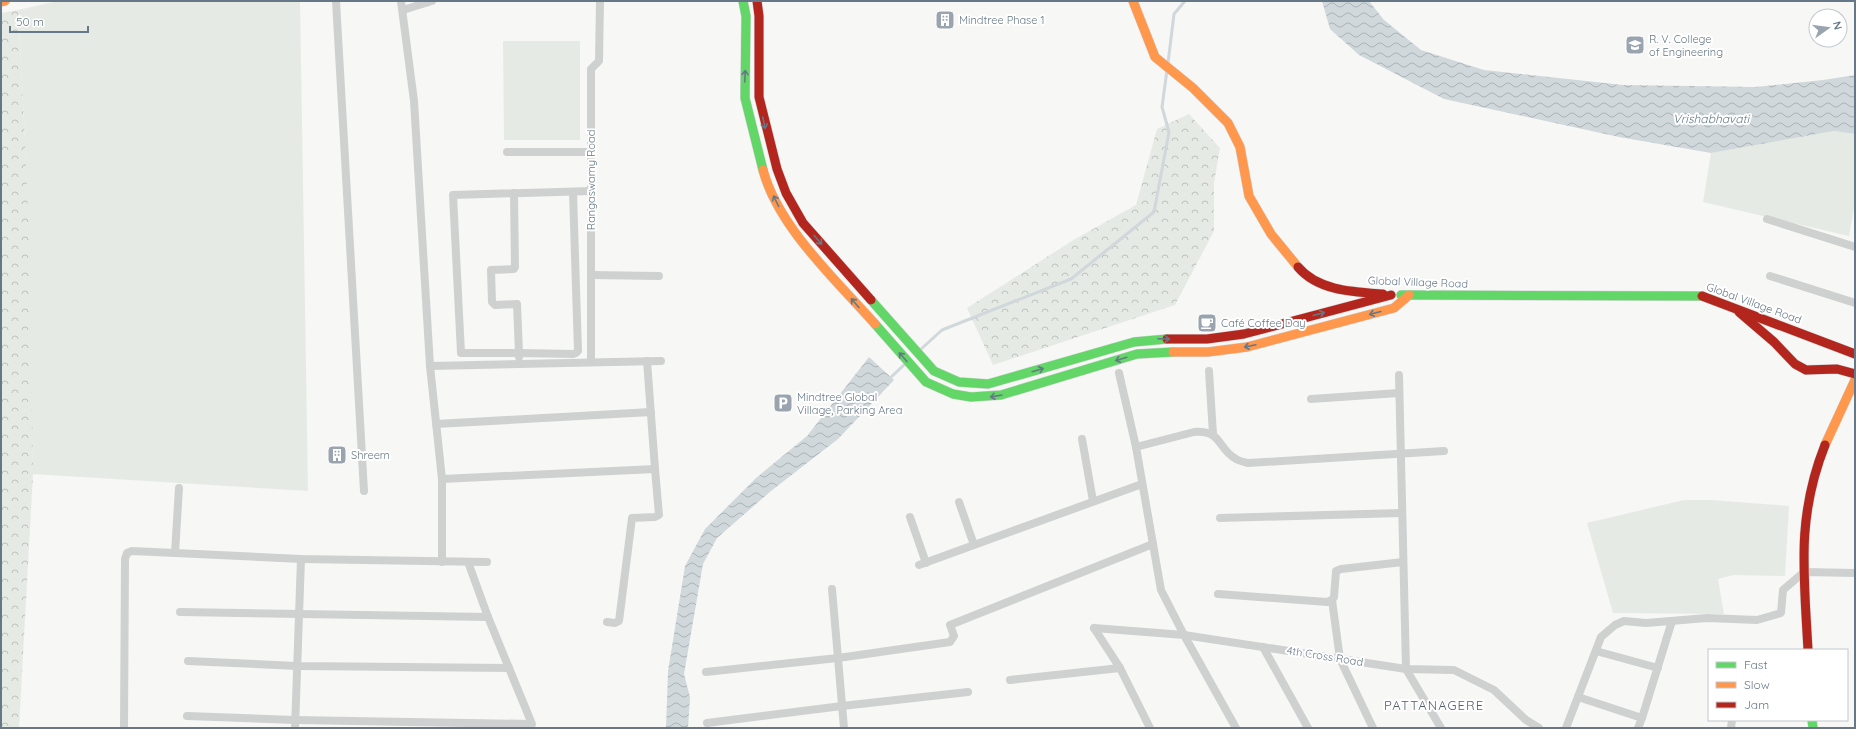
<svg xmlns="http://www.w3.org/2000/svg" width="1856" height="729" font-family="Quicksand,sans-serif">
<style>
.green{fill:#e6eae4}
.forest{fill:url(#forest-crowns)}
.water{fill:url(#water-waves)}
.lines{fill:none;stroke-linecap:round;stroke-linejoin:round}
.stream{stroke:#d0d8db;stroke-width:3}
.fast-casing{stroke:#d4d5d6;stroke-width:10}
.slow-casing{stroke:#d4d5d6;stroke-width:10}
.jam-casing{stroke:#d4d5d6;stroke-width:10}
.street{stroke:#cfd1d1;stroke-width:8}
.fast{stroke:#63d668;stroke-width:9}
.slow{stroke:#ff974d;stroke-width:9}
.jam{stroke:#b3261e;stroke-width:9}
.oneway{stroke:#667887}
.labels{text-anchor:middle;stroke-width:4;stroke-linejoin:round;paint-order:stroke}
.poi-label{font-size:11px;fill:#667887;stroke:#fff;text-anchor:start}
.street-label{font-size:11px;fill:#667887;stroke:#fff}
.water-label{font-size:12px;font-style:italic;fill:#627983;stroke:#fff}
.quarter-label{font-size:13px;letter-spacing:1px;fill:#54616c;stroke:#fff}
</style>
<defs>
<pattern id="forest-crowns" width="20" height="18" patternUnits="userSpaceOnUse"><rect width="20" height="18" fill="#e6eae4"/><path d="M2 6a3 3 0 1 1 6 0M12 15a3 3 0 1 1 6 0" fill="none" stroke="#bec2be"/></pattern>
<pattern id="water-waves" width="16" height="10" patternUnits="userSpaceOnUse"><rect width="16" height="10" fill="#d0d8db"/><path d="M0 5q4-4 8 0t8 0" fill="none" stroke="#adb4b7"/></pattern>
</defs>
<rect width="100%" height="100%" fill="#f7f7f6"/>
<g class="green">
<polygon points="58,1 300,1 308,491 33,474 25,140 18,10"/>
<polygon points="503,41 580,41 580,140 504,140"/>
<polygon points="1834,131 1855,134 1855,202 1849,236 1703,202 1711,153"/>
<polygon points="1684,500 1711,500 1789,506 1785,576 1734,575 1718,579 1724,614 1613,613 1587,523"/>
</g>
<g class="forest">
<polygon points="18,10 25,140 30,262 33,474 19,728 1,728 1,13"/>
<polygon points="1189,114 1220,148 1214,183 1214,231 1175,305 993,365 967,308 1075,239 1136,205 1157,129"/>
</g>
<g class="water">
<polygon points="1322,1 1369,1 1384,20 1421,50 1484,70 1623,85 1755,87 1823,80 1855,75 1855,134 1834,131 1711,153 1619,137 1444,99 1359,55 1330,29"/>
<polygon points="869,357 894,380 838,439 771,491 717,538 703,564 684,674 690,697 688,728 666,728 668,671 685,566 705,529 756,478 807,436"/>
</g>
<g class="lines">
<g class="stream">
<polyline points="1168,63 1174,14 1185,1"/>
<polyline points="920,350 942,330 1071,279 1154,212 1169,132 1162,107 1167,70"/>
<polyline points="889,379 905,364"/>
</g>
<defs>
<g id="fast">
<polyline points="743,1 746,16 745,98 763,170"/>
<polyline points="1401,295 1702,296"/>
<polyline points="871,300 934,371 959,382 988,384 1134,342 1167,339"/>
<polyline points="875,324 926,382 953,394 971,397 1001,395 1137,354 1173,352"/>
<polyline points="1812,720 1813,728"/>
</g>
<g id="slow">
<polyline points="1133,1 1155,57 1193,88 1228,123 1240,147 1249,196 1271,234 1298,267"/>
<polyline points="1,2 5,1"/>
<path d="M763,170c15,57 74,111 112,154"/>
<polyline points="1173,352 1208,352 1247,347 1394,308 1409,295"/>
<polyline points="1825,445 1855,380"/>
</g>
<g id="jam">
<polyline points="757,1 759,16 759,97 777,169 786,193 803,223 871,300"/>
<path d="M1298,267c20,24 56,25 85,27"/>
<polyline points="1702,296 1855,354"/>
<polyline points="1739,312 1774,342 1795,364 1806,370 1837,369 1855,374"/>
<polyline points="1167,339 1207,339 1244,334 1391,295"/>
<path d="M1808,650c-4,-76 -12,-132 17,-205"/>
</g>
</defs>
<use href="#fast" class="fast-casing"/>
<use href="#slow" class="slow-casing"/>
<use href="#jam" class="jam-casing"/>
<g class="street">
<polyline points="336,1 364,491"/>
<polyline points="401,1 414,101 430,366 442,479 442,562"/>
<polyline points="403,10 432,1"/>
<polyline points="507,152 591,152"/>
<polyline points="514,193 515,267 514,269 491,270 492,302 495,305 517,304 519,353 461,353 453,195 591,191"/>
<polyline points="1767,219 1855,247"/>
<polyline points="591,275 659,276"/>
<polyline points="1770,276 1855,303"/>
<polyline points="519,357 519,353 573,354 576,353 578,351 573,192"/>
<polyline points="591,362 591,69 599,61 600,1"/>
<polyline points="430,366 661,361"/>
<polyline points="1209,371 1213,434"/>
<polyline points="1119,373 1136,447 1161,590 1184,635 1236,728"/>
<polyline points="1399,375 1406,669 1441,728"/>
<polyline points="1311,399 1399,393"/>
<polyline points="436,424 651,412"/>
<polyline points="1082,439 1093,501"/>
<path d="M1136,447l58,-15c29,-2 23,17 42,27 3,2 8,3 12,4l196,-12"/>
<polyline points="442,479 655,469 647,361"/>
<polyline points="959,502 974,545"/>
<polyline points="910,517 926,563"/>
<polyline points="1220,518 1402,513"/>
<polyline points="175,553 179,488"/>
<polyline points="919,565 1142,484"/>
<polyline points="832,589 844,728"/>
<polyline points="1218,594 1327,602 1332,600 1334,597 1336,571 1341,569 1403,562"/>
<polyline points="1332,600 1340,659 1373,728"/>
<polyline points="180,612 488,617"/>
<polyline points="607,622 615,623 619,621 632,518 655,517 659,515 655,469"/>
<polyline points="1094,628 1184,635 1406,669 1454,670 1494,690 1526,720 1539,728"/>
<polyline points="1094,628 1120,668 1150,728"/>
<polyline points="1263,647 1308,728"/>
<polyline points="1596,651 1658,668"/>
<polyline points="188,661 297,666 509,668"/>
<polyline points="706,672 838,658 950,642 954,636 950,625 1153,544"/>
<polyline points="1010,680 1120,668"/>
<polyline points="1578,697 1642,718 1672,621"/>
<polyline points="187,716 295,720 532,724 488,617 468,562"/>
<polyline points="707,723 842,706 968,692"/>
<polyline points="124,728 125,559 127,553 132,551 301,559 487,562"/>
<polyline points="295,728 301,559"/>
<polyline points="1566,728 1601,637 1615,625 1624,621 1646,623 1707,618 1757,620 1781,613 1783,590 1804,572 1855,573"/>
<polyline points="1638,728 1642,718"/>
<polyline points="1731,728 1732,720"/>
</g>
<use href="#fast" class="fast"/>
<use href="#slow" class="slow"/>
<use href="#jam" class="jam"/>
</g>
<defs><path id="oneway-shaft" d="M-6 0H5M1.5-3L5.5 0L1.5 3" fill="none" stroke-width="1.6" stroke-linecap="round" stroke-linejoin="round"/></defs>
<g class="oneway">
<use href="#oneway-shaft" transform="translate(745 76) rotate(-88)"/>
<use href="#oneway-shaft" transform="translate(764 123) rotate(78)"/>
<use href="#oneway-shaft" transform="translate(776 201) rotate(-116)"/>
<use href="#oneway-shaft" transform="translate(818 240) rotate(49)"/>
<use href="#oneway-shaft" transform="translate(855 303) rotate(-131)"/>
<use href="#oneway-shaft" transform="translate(1375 313) rotate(165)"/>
<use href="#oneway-shaft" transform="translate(1319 314) rotate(-15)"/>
<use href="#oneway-shaft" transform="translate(1164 339) rotate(2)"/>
<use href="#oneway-shaft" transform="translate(1250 346) rotate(168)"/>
<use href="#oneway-shaft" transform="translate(903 357) rotate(-132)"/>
<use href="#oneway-shaft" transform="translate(1121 359) rotate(163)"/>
<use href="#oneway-shaft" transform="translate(1038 370) rotate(-17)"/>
<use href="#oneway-shaft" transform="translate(996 396) rotate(170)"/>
</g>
<defs>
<symbol id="building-square" viewBox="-11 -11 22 22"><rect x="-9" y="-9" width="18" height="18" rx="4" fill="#99a4ae" stroke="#fff"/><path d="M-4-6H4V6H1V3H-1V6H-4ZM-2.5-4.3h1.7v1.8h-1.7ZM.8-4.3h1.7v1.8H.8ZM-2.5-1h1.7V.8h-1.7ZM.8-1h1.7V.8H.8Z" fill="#fff"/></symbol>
<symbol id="university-square" viewBox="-11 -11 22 22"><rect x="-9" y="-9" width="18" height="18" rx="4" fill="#99a4ae" stroke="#fff"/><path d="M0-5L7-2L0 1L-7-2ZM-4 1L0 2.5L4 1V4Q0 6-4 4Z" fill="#fff"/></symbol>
<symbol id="cafe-square" viewBox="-11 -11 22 22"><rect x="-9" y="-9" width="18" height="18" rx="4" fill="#99a4ae" stroke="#fff"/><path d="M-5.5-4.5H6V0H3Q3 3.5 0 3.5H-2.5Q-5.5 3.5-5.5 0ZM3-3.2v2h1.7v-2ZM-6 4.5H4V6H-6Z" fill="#fff"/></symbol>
<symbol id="parking-square" viewBox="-11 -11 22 22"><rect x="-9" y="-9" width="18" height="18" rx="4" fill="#99a4ae" stroke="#fff"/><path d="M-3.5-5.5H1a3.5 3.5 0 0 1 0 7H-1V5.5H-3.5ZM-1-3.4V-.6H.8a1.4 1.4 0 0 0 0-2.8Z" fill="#fff"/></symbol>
</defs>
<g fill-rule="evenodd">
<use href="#building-square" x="934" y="9" width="22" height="22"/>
<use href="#university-square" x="1624" y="34" width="22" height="22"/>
<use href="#cafe-square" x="1196" y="312" width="22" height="22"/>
<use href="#parking-square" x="772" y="392" width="22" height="22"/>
<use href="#building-square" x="326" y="444" width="22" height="22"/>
</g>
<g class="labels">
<g class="poi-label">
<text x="959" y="24">Mindtree Phase 1</text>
<text x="1649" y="43">R. V. College<tspan x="1649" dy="13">of Engineering</tspan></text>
<text x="1221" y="327">Café Coffee Day</text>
<text x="797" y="401">Mindtree Global<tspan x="797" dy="13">Village, Parking Area</tspan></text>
<text x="351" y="459">Shreem</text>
</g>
<g class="street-label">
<text transform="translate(591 180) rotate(-90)" y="4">Rangaswamy Road</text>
<text transform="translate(1418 282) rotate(2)" y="4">Global Village Road</text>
<text transform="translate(1754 303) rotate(20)" y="4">Global Village Road</text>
<text transform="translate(1325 656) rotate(9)" y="4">4th Cross Road</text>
</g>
<g class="water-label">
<text x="1711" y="123">Vrishabhavati</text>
</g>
<g class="quarter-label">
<text x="1434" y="710">PATTANAGERE</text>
</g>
</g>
<rect width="1856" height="729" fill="none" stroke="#667887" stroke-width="4"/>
<rect x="1708" y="649" width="140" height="72" fill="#ffffff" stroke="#c2c9cf"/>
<rect x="1716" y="662" width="20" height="6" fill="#63d668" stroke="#c2c9cf"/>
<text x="1744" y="669" font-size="12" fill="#667887">Fast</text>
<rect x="1716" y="682" width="20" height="6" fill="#ff974d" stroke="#c2c9cf"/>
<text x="1744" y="689" font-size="12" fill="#667887">Slow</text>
<rect x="1716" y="702" width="20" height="6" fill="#b3261e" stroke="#c2c9cf"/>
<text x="1744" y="709" font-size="12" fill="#667887">Jam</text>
<g transform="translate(1828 28) rotate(76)"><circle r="19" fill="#ffffff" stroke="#c2c9cf"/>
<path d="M0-3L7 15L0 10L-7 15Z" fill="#99a4ae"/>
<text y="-6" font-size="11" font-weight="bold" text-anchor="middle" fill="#667887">N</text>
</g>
<path d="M10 26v6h78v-6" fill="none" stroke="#667887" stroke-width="2"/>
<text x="16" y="26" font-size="12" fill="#667887" stroke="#ffffff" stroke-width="3" paint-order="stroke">50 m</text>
</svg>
